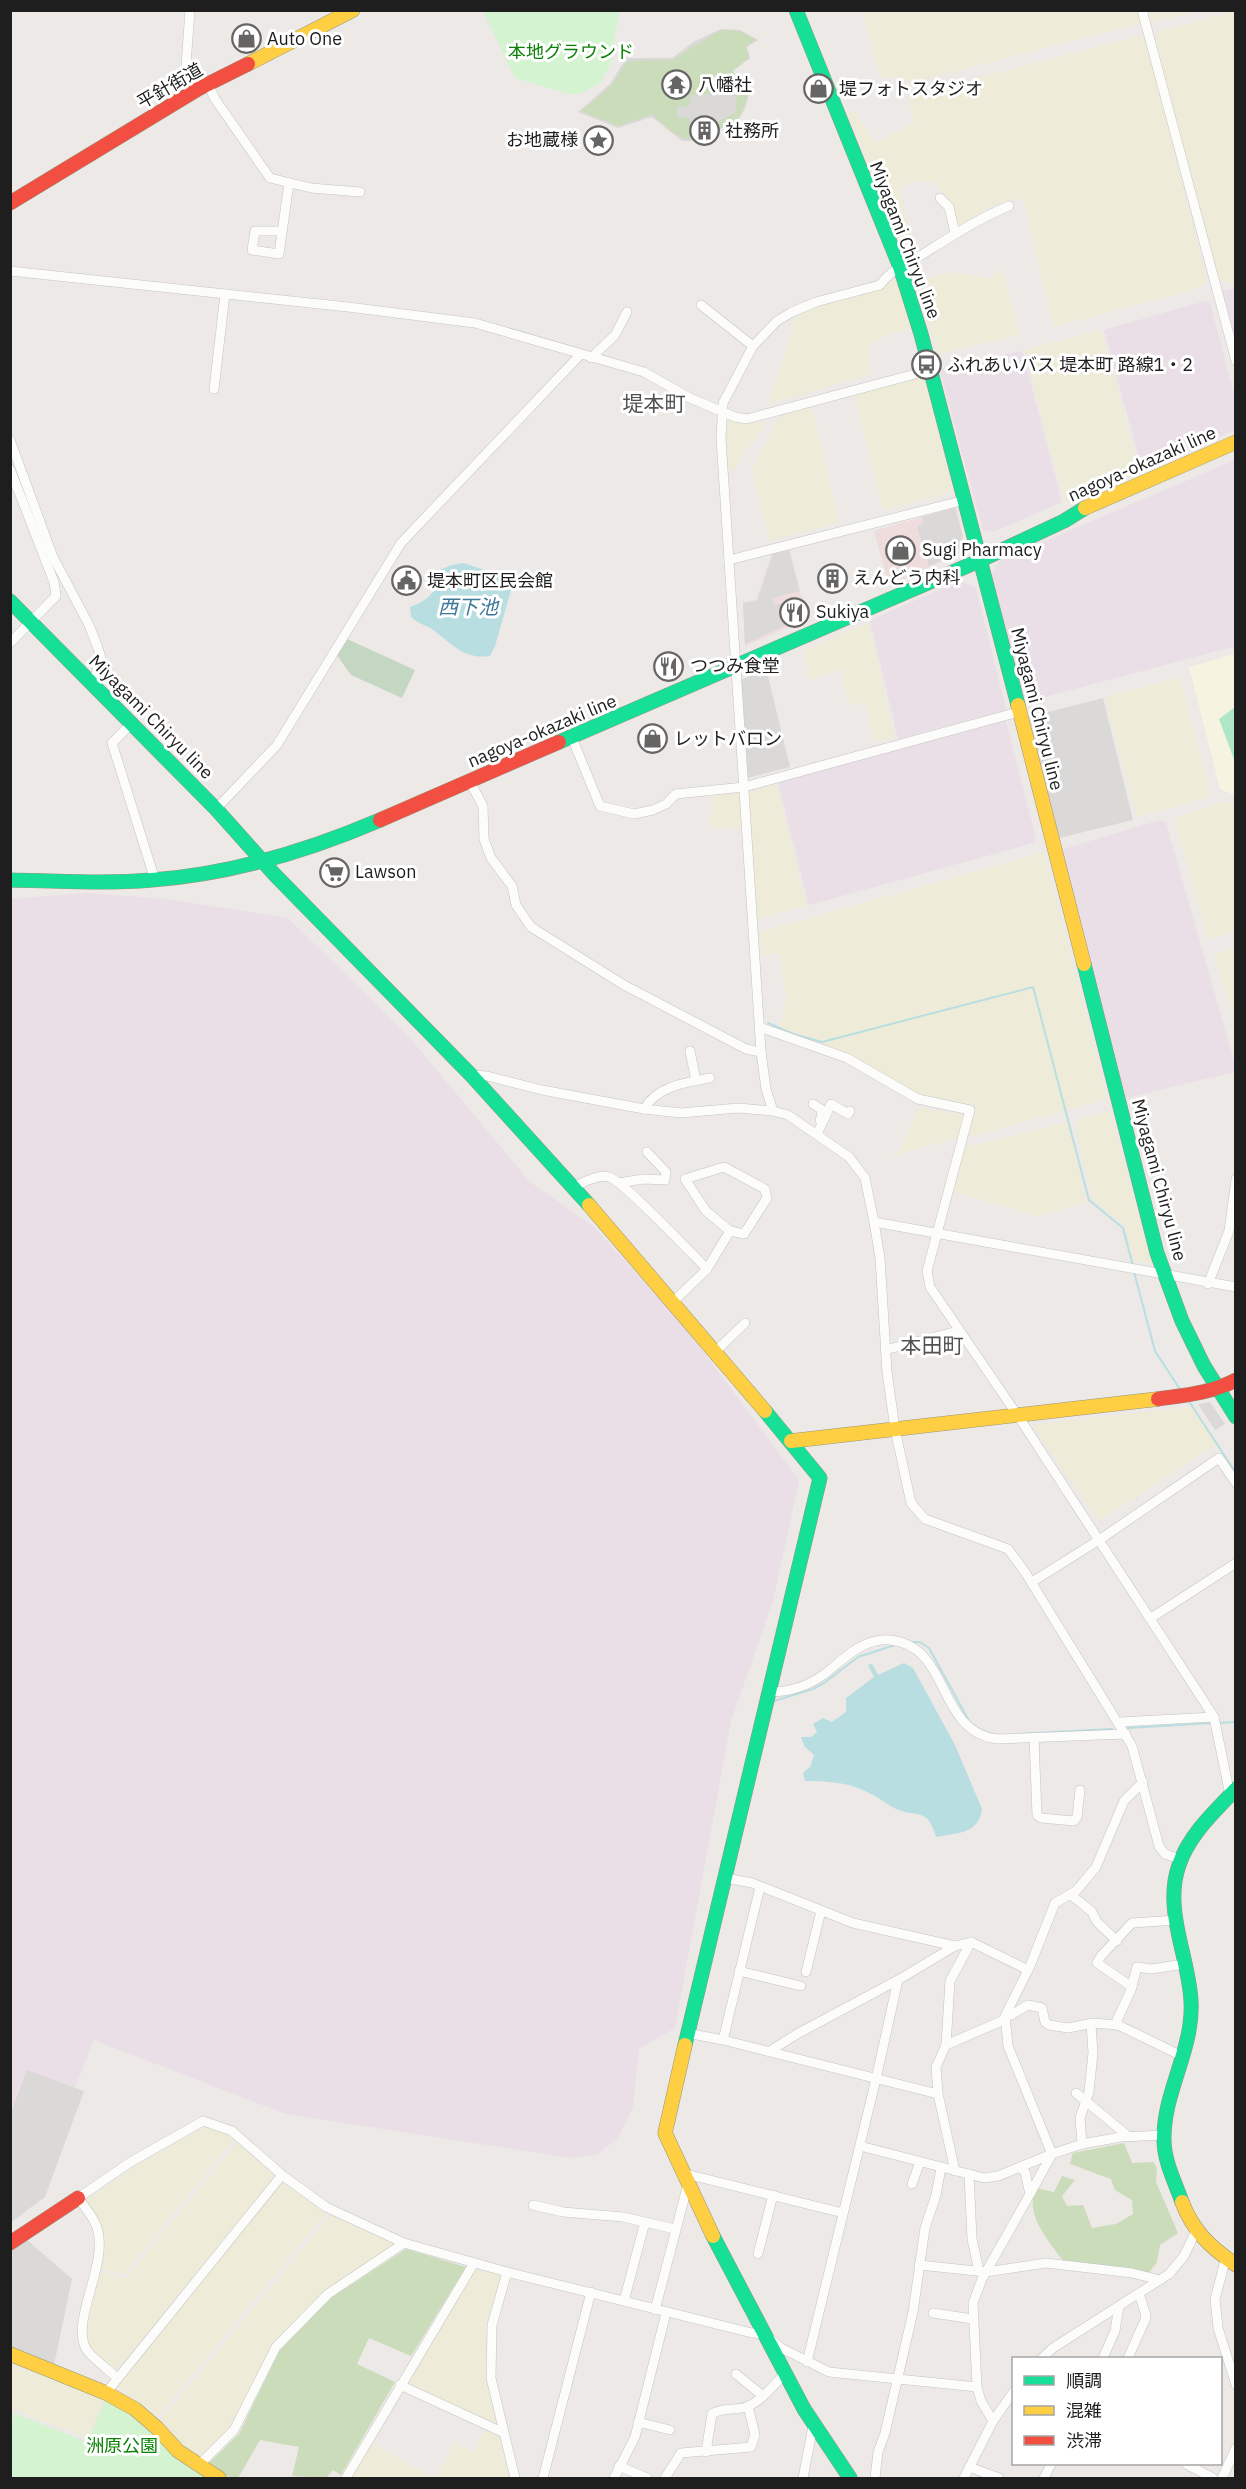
<svg xmlns="http://www.w3.org/2000/svg" width="1246" height="2489" font-family="'IBM Plex Sans','Noto Sans JP',sans-serif">
<style>
.commercial{fill:#efdcdc}
.industrial{fill:#eadee7}
.education{fill:#f6f3e1}
.religious{fill:#dad9d8}
.farmland{fill:#eeecd8}
.forest{fill:#cadcba}
.cemetery{fill:#c4d7c2}
.park{fill:#d4f3d0}
.pitch{fill:#afe6c8}
.water{fill:#b8dee1}
.lines{fill:none;stroke-linecap:round;stroke-linejoin:round}
.stream{stroke:#b8dee1;stroke-width:2}
.street-casing{stroke:#c5c4c2;stroke-width:10}
.fast-casing{stroke:#97967e;stroke-width:15}
.slow-casing{stroke:#97967e;stroke-width:15}
.jam-casing{stroke:#97967e;stroke-width:15}
.street{stroke:#fcfcfb;stroke-width:9}
.fast{stroke:#16e098;stroke-width:14}
.slow{stroke:#ffcf43;stroke-width:14}
.jam{stroke:#f24e42;stroke-width:14}
.labels{text-anchor:middle;stroke-width:6;stroke-linejoin:round;paint-order:stroke}
.poi-label{font-size:18px;fill:#1e1e1e;stroke:#fff;text-anchor:start}
.park-label{font-size:18px;fill:#0b8206;stroke:#fff}
.street-label{font-size:18px;fill:#1e1e1e;stroke:#fff}
.water-label{font-size:20px;font-style:italic;fill:#3d779a;stroke:#fff}
.quarter-label{font-size:21px;fill:#515151;stroke:#fff}
</style>
<rect width="100%" height="100%" fill="#ece9e6"/>
<g class="commercial">
<polygon points="956,507 963,537 959,554 889,585 874,531"/>
<polygon points="789,549 807,619 745,646 743,602 756,600 772,553"/>
</g>
<g class="industrial">
<polygon points="1235,288 1235,350 1221,294 1223,291"/>
<polygon points="1205,301 1210,303 1235,398 1235,430 1143,471 1104,330"/>
<polygon points="1022,351 1062,502 993,532 983,530 940,371 943,368"/>
<polygon points="1235,460 1236,646 1022,703 990,577 999,561"/>
<polygon points="960,581 976,588 1006,710 898,739 870,620"/>
<polygon points="1005,718 1036,838 1033,843 809,905 778,782"/>
<polygon points="1160,820 1166,823 1235,1066 1234,1072 1126,1098 1060,850"/>
<polygon points="86,893 166,899 288,918 409,1037 530,1182 594,1227 688,1331 799,1480 773,1601 731,1721 675,2028 639,2049 633,2107 618,2138 598,2154 572,2158 286,2114 94,2040 24,2214 11,2222 11,899"/>
</g>
<polygon class="education" points="1235,654 1235,795 1220,789 1189,667"/>
<g class="religious">
<polygon points="721,29 740,30 758,40 747,47 750,58 733,71 749,94 746,106 740,118 730,125 691,141 682,141 652,117 618,128 578,112 610,84 626,58 672,58 695,41"/>
<polygon points="955,508 963,537 958,553 929,566 917,526 924,524 922,517"/>
<polygon points="789,550 800,591 772,598 774,605 785,603 789,624 745,644 743,603 757,601 773,554"/>
<polygon points="766,668 790,767 748,778 741,680"/>
<polygon points="1103,698 1133,820 1059,838 1029,717"/>
<polygon points="1210,1402 1225,1424 1215,1430 1198,1404"/>
<polygon points="27,2070 84,2091 45,2197 11,2222 11,2113"/>
<polygon points="26,2239 72,2279 54,2365 11,2348 10,2249"/>
</g>
<g class="farmland">
<polygon points="1138,10 1141,23 914,82 888,76 880,78 863,11"/>
<polygon points="1148,10 1199,10 1199,11 1151,23"/>
<polygon points="1235,11 1235,281 1226,283 1217,280 1155,35 1157,32"/>
<polygon points="1144,35 1207,280 1200,288 1053,327 1023,198 989,206 957,228 950,201 936,183 914,180 899,189 915,252 906,256 848,113 854,111 875,143 914,122 907,94 918,93"/>
<polygon points="1002,268 1020,335 938,354 915,281 954,272 991,279"/>
<polygon points="894,277 911,325 908,330 888,334 869,347 871,374 769,404 795,319 809,309 886,286"/>
<polygon points="1101,330 1140,471 1065,504 1024,350"/>
<polygon points="924,377 953,492 883,510 854,395"/>
<polygon points="812,406 839,523 769,541 752,470 779,417"/>
<polygon points="725,416 756,419 765,424 729,475"/>
<polygon points="869,623 895,737 873,742 865,702 848,706 841,669 809,680 804,650"/>
<polygon points="1180,677 1211,797 1137,817 1105,697"/>
<polygon points="776,784 806,906 757,919 749,793"/>
<polygon points="741,792 743,830 709,827 713,795"/>
<polygon points="1226,801 1235,804 1235,932 1208,939 1174,818"/>
<polygon points="1044,852 1107,1099 972,1136 968,1133 976,1106 920,1095 849,1054 780,1027 787,992 784,991 780,955 761,954 760,932"/>
<polygon points="1235,947 1236,947 1235,1022 1214,954"/>
<polygon points="918,1108 961,1114 964,1117 958,1138 892,1156 902,1148"/>
<polygon points="1110,1111 1151,1264 1134,1260 1124,1224 1092,1200 1075,1121"/>
<polygon points="1068,1122 1086,1202 1038,1216 954,1192 965,1147"/>
<polygon points="1191,1407 1216,1444 1099,1521 1032,1425"/>
<polygon points="205,2126 225,2132 233,2140 124,2274 101,2269 103,2245 101,2227 85,2200 144,2161"/>
<polygon points="237,2143 275,2176 115,2372 90,2350 86,2341 86,2325 100,2272 126,2278"/>
<polygon points="283,2181 326,2213 158,2416 116,2387"/>
<polygon points="331,2215 395,2245 324,2292 272,2344 230,2428 198,2459 180,2446 159,2422"/>
<polygon points="475,2269 501,2275 486,2324 486,2380 496,2425 407,2383"/>
<polygon points="10,2359 104,2398 87,2438 11,2408"/>
<polygon points="485,2430 498,2435 511,2478 435,2478 455,2443 473,2452"/>
<polygon points="372,2443 433,2478 351,2478"/>
</g>
<g class="forest">
<path d="M721,30l19,1 17,9 -11,6 3,12 -17,13 16,22c-4,18 -11,33 -31,36l-2,-5 21,-12 1,-12 -6,-8 -40,3 -3,11 -11,1 1,11 10,-1 2,4 -1,9 5,8c-16,4 -30,-14 -42,-24l-34,12 -37,-15 30,-25 17,-25 44,-1z"/>
<path d="M1124,2143l8,20 21,-1 4,6 -1,14 22,51 -18,12 -3,17 -9,12 -84,-12c-14,-20 -41,-48 -28,-74l18,4 8,-16 13,4 -13,16 5,10 16,-1 9,23 24,-4 17,-10 -1,-14 -17,-10 -4,-11 -41,-15 3,-11z"/>
<polygon points="406,2249 466,2267 411,2356 369,2338 357,2364 395,2382 341,2475 333,2470 326,2478 292,2476 299,2447 260,2440 238,2478 224,2476 208,2464 239,2434 279,2351 331,2298"/>
</g>
<polygon class="cemetery" points="347,639 415,670 402,698 351,675 337,655"/>
<g class="park">
<polygon points="483,11 619,11 611,62 601,83 578,94 569,94 515,78"/>
<polygon points="106,2399 129,2411 211,2478 11,2478 11,2434 14,2413 87,2442"/>
</g>
<polygon class="pitch" points="1235,707 1235,762 1219,719"/>
<g class="water">
<path d="M464,563l50,17 -19,66 -5,10c-26,4 -39,-13 -58,-27 -7,-4 -15,-6 -21,-12l-1,-10c18,-7 29,-15 24,-35l18,-7z"/>
<path d="M904,1663l9,5 42,77 27,64c-3,25 -25,24 -46,28 -9,-32 -20,-18 -42,-29 -9,-5 -16,-11 -25,-15 -20,-11 -42,-12 -64,-12l-2,-8 7,-6 4,-12 -10,-9 -3,-9h10l6,-5 -4,-8 10,-6 9,4 14,-10v-14l28,-21 -6,-12 4,-1 6,11z"/>
</g>
<g class="lines">
<g class="stream">
<polyline points="768,1023 793,1034 822,1042 1033,987 1089,1200 1123,1228 1133,1266"/>
<polyline points="1134,1272 1155,1351 1181,1391"/>
<polyline points="1188,1400 1236,1473"/>
<polyline points="909,1642 920,1642 929,1648 969,1721"/>
<polyline points="774,1701 813,1689 824,1683 858,1657 895,1645"/>
<polyline points="1218,1723 1236,1722"/>
<polyline points="1128,1728 1212,1723"/>
<polyline points="1015,1734 1112,1729"/>
</g>
<defs>
<g id="street">
<polyline points="190,10 186,65 198,89"/>
<polyline points="1142,10 1236,361"/>
<polyline points="208,84 215,99 270,178 311,188 360,192"/>
<polyline points="940,198 949,207 955,233"/>
<polyline points="282,231 255,231 252,250 279,254 289,183"/>
<polyline points="10,271 348,307 475,323 644,372 690,398 735,417 747,419 930,370"/>
<polyline points="701,305 753,346"/>
<polyline points="591,358 615,335 627,312"/>
<polyline points="214,389 225,294"/>
<polyline points="10,440 53,557 89,625 98,648 101,658 93,683"/>
<polyline points="10,469 54,582 56,596 10,643"/>
<polyline points="729,560 965,500"/>
<polyline points="132,723 112,743 155,880"/>
<polyline points="572,738 600,806 634,814 653,810 666,804 676,794 744,787 1018,712"/>
<polyline points="470,782 483,806 484,839 491,858 512,886 516,905 531,927 624,985 746,1049 761,1052"/>
<polyline points="216,809 277,745 401,543 580,355"/>
<polyline points="759,1027 847,1058 918,1099 970,1110 927,1271 930,1287 1022,1422 1214,1717 1230,1795"/>
<polyline points="690,1051 696,1081"/>
<polyline points="471,1075 487,1076 542,1090 644,1109 681,1113 738,1108 773,1111 788,1115 849,1157 865,1178 874,1222 880,1258 887,1372 895,1429 911,1503 925,1519 1008,1549 1025,1572 1132,1746 1159,1846 1165,1854 1180,1859"/>
<polyline points="813,1104 821,1109 822,1116 820,1120"/>
<path d="M644,1109c13,-23 43,-27 66,-31"/>
<path d="M773,1111l-7,-22 -5,-37 -40,-614 2,-35 30,-57 24,-25 15,-9 24,-10 64,-17c12,-17 31,-23 48,-34 27,-17 52,-33 81,-45"/>
<polyline points="817,1134 831,1104 848,1114 850,1111"/>
<polyline points="619,1183 643,1179 665,1180 666,1172 647,1152"/>
<path d="M574,1187c10,-5 24,-13 35,-10 13,3 83,77 98,92"/>
<polyline points="874,1222 1236,1287"/>
<polyline points="1208,1284 1229,1231 1236,1179"/>
<polyline points="673,1302 707,1269 730,1231 744,1234 767,1198 765,1189 724,1167 685,1179 706,1211 730,1231"/>
<polyline points="885,1350 958,1331"/>
<polyline points="715,1352 745,1323"/>
<polyline points="1032,1582 1099,1540 1219,1458 1236,1483"/>
<polyline points="1151,1618 1236,1563"/>
<path d="M770,1692c20,0 40,-7 56,-19 18,-15 38,-35 63,-33 63,5 46,92 109,99l128,-5"/>
<polyline points="1119,1722 1214,1717"/>
<polyline points="1034,1738 1037,1815 1041,1818 1074,1821 1077,1817 1080,1790"/>
<polyline points="726,1878 752,1883 853,1923 955,1946"/>
<polyline points="1070,1894 1092,1912 1097,1922 1117,1941"/>
<polyline points="739,1971 801,1986"/>
<polyline points="806,1972 821,1911"/>
<polyline points="1132,1987 1097,1963 1101,1956 1132,1923 1177,1920"/>
<polyline points="1005,2016 1011,2015 1028,2005 1042,2008 1045,2022 1049,2025 1068,2028 1093,2023 1118,2025"/>
<polyline points="1091,2024 1093,2053 1089,2092 1080,2118 1082,2144 1121,2137 1164,2135"/>
<polyline points="687,2033 723,2040 938,2094"/>
<polyline points="723,2040 760,1887"/>
<polyline points="946,2045 1004,2020"/>
<polyline points="770,2051 797,2034 898,1980"/>
<polyline points="1182,2056 1118,2025 1117,2020 1131,1990 1137,1967 1151,1969 1185,1964"/>
<polyline points="1076,2093 1128,2136"/>
<polyline points="860,2146 984,2178 998,2176 1052,2154 1008,2046 1005,2016 1030,1966 1055,1903 1076,1891 1096,1867 1124,1801 1143,1782"/>
<polyline points="955,2171 938,2094 936,2067 946,2045 950,1981 971,1942"/>
<polyline points="682,2173 843,2213"/>
<polyline points="969,2174 972,2239 979,2271"/>
<polyline points="912,2184 920,2162"/>
<polyline points="1030,2194 1052,2154 1082,2144"/>
<polyline points="533,2205 563,2212 623,2217 675,2229"/>
<polyline points="758,2254 773,2195"/>
<polyline points="1227,2260 1224,2265 1215,2299 1218,2328 1236,2385"/>
<polyline points="919,2265 986,2272 1046,2263 1132,2273 1160,2280"/>
<polyline points="507,2272 492,2325 491,2378 515,2478"/>
<polyline points="624,2301 645,2222"/>
<polyline points="655,2310 688,2184"/>
<polyline points="933,2313 973,2319"/>
<polyline points="1042,2358 1053,2348 1169,2274 1184,2256 1195,2233"/>
<polyline points="1103,2358 1115,2331 1119,2306"/>
<polyline points="1128,2358 1145,2320 1146,2315 1139,2294"/>
<polyline points="807,2362 876,2079 898,1980 955,1946 971,1942 1028,1970"/>
<polyline points="736,2374 763,2396"/>
<path d="M116,2377c-6,-6 -27,-22 -30,-28 -16,-31 25,-87 10,-124 -4,-10 -11,-18 -18,-27l51,-35 74,-42 29,10 50,44 44,32 78,36 103,29 245,61 13,1 16,14 48,24 148,15"/>
<polyline points="400,2385 502,2432"/>
<polyline points="106,2393 282,2175"/>
<polyline points="993,2421 981,2401 977,2387 973,2303 982,2279 1030,2194 1025,2172 1020,2167"/>
<polyline points="638,2422 670,2430"/>
<path d="M706,2452l6,-38c10,-7 26,-3 37,-8 14,-7 26,-22 36,-33"/>
<polyline points="1186,2464 1213,2478"/>
<polyline points="199,2465 234,2430 276,2347 328,2294 404,2243"/>
<polyline points="619,2466 647,2478"/>
<polyline points="969,2467 999,2478"/>
<polyline points="346,2478 474,2263"/>
<polyline points="543,2478 591,2292"/>
<polyline points="614,2478 635,2437 666,2313"/>
<polyline points="665,2478 681,2453 751,2447 755,2435 748,2406"/>
<polyline points="803,2478 813,2426"/>
<polyline points="875,2478 878,2452 885,2433 913,2312 925,2228 936,2195 941,2168"/>
<polyline points="964,2478 993,2421 1014,2391"/>
<polyline points="1044,2478 1051,2464"/>
<polyline points="1222,2478 1236,2448"/>
</g>
<g id="fast">
<polyline points="796,10 900,267 921,334 1018,705"/>
<polyline points="10,601 216,809 275,875 471,1075 589,1205"/>
<polyline points="559,742 981,560 1064,521 1085,508"/>
<path d="M10,880c47,1 95,4 142,0 78,-6 156,-29 228,-60"/>
<polyline points="1084,964 1157,1253 1182,1321 1204,1366 1236,1417"/>
<polyline points="685,2045 820,1478 765,1411"/>
<path d="M1182,2202c-7,-20 -18,-41 -18,-62 -1,-48 30,-91 27,-139 -2,-44 -28,-91 -12,-136 10,-30 35,-53 57,-76"/>
<polyline points="713,2236 804,2409 850,2478"/>
</g>
<g id="slow">
<polyline points="248,64 353,10"/>
<polyline points="1085,508 1236,442"/>
<polyline points="1018,705 1084,964"/>
<polyline points="589,1205 765,1411"/>
<polyline points="791,1441 1158,1399"/>
<polyline points="685,2045 665,2133 713,2236"/>
<path d="M1182,2202c11,29 28,45 54,63"/>
<polyline points="10,2354 106,2393 135,2409 157,2428 178,2451 219,2478"/>
</g>
<g id="jam">
<polyline points="10,203 198,89 248,64"/>
<polyline points="380,820 559,742"/>
<path d="M1158,1399c28,-4 53,-6 78,-19"/>
<polyline points="10,2243 78,2198"/>
</g>
</defs>
<use href="#street" class="street-casing"/>
<use href="#fast" class="fast-casing"/>
<use href="#slow" class="slow-casing"/>
<use href="#jam" class="jam-casing"/>
<use href="#street" class="street"/>
<use href="#fast" class="fast"/>
<use href="#slow" class="slow"/>
<use href="#jam" class="jam"/>
</g>
<defs>
<symbol id="shop-ring" viewBox="-11 -11 22 22"><circle r="9.5" fill="#fff" stroke="#666564" stroke-width="1.5"/><path d="M-5-2.5h2.3a2.7 3.5 0 0 1 5.4 0H5L5.5 6h-11ZM-1.5-2.5h3a1.5 2.3 0 0 0-3 0Z" fill="#666564"/></symbol>
<symbol id="temple-ring" viewBox="-11 -11 22 22"><circle r="9.5" fill="#fff" stroke="#666564" stroke-width="1.5"/><path d="M0-6L5-2H3V0L6.5 2.5H4V6H1.5V3h-3V6H-4V2.5H-6.5L-3 0V-2H-5Z" fill="#666564"/></symbol>
<symbol id="building-ring" viewBox="-11 -11 22 22"><circle r="9.5" fill="#fff" stroke="#666564" stroke-width="1.5"/><path d="M-4-6H4V6H1V3H-1V6H-4ZM-2.5-4.3h1.7v1.8h-1.7ZM.8-4.3h1.7v1.8H.8ZM-2.5-1h1.7V.8h-1.7ZM.8-1h1.7V.8H.8Z" fill="#666564"/></symbol>
<symbol id="sight-ring" viewBox="-11 -11 22 22"><circle r="9.5" fill="#fff" stroke="#666564" stroke-width="1.5"/><path d="M0-6L1.8-2.2L6-1.7L2.9 1.2L3.7 5.4L0 3.3L-3.7 5.4L-2.9 1.2L-6-1.7L-1.8-2.2Z" fill="#666564"/></symbol>
<symbol id="bus-ring" viewBox="-11 -11 22 22"><circle r="9.5" fill="#fff" stroke="#666564" stroke-width="1.5"/><path d="M-5-6H5V4H4V6H2V4H-2V6H-4V4H-5ZM-3.5-4V0h7V-4ZM-3.5 1.2v1.5H-2V1.2ZM2 1.2v1.5H3.5V1.2Z" fill="#666564"/></symbol>
<symbol id="civic-ring" viewBox="-11 -11 22 22"><circle r="9.5" fill="#fff" stroke="#666564" stroke-width="1.5"/><path d="M-.6-6.5H3V-4.5H.6V-3L4-1V1h2V6H-6V1h2V-1L-.6-3ZM-1.2 2.5V6h2.4V2.5Z" fill="#666564"/></symbol>
<symbol id="restaurant-ring" viewBox="-11 -11 22 22"><circle r="9.5" fill="#fff" stroke="#666564" stroke-width="1.5"/><path d="M-5-6h1v4h1v-4h1v4h1v-4h1v5L-1.5 .5V6h-2V.5L-5-1ZM5-6V6H3V1.5H1.5Q1.5-4 5-6Z" fill="#666564"/></symbol>
<symbol id="supermarket-ring" viewBox="-11 -11 22 22"><circle r="9.5" fill="#fff" stroke="#666564" stroke-width="1.5"/><path d="M-6-5.5h2.5l.6 2H6L4.5 2H-2.5L-4.4-4H-6ZM-1.5 3.2a1.3 1.3 0 1 0 .1 0ZM3 3.2a1.3 1.3 0 1 0 .1 0Z" fill="#666564"/></symbol>
</defs>
<g fill-rule="evenodd">
<use href="#shop-ring" x="230" y="22" width="33" height="33"/>
<use href="#temple-ring" x="660" y="68" width="33" height="33"/>
<use href="#shop-ring" x="802" y="72" width="33" height="33"/>
<use href="#building-ring" x="688" y="114" width="33" height="33"/>
<use href="#sight-ring" x="582" y="124" width="33" height="33"/>
<use href="#bus-ring" x="910" y="348" width="33" height="33"/>
<use href="#shop-ring" x="884" y="534" width="33" height="33"/>
<use href="#building-ring" x="816" y="562" width="33" height="33"/>
<use href="#civic-ring" x="390" y="564" width="33" height="33"/>
<use href="#restaurant-ring" x="778" y="596" width="33" height="33"/>
<use href="#restaurant-ring" x="652" y="650" width="33" height="33"/>
<use href="#shop-ring" x="636" y="722" width="33" height="33"/>
<use href="#supermarket-ring" x="318" y="856" width="33" height="33"/>
</g>
<g class="labels">
<g class="poi-label">
<text x="267" y="45">Auto One</text>
<text x="698" y="91">八幡社</text>
<text x="839" y="95">堤フォトスタジオ</text>
<text x="725" y="137">社務所</text>
<text x="578" y="146" text-anchor="end">お地蔵様</text>
<text x="947" y="371">ふれあいバス 堤本町 路線1・2</text>
<text x="922" y="556">Sugi Pharmacy</text>
<text x="853" y="584">えんどう内科</text>
<text x="427" y="587">堤本町区民会館</text>
<text x="816" y="618">Sukiya</text>
<text x="690" y="672">つつみ食堂</text>
<text x="674" y="745">レットバロン</text>
<text x="355" y="878">Lawson</text>
</g>
<g class="park-label">
<text x="571" y="58">本地グラウンド</text>
<text x="122" y="2452">洲原公園</text>
</g>
<g class="street-label">
<text transform="translate(170 86) rotate(-30)" y="6">平針街道</text>
<text transform="translate(905 240) rotate(69)" y="6">Miyagami Chiryu line</text>
<text transform="translate(1142 464) rotate(-24)" y="6">nagoya-okazaki line</text>
<text transform="translate(1037 709) rotate(76)" y="6">Miyagami Chiryu line</text>
<text transform="translate(151 717) rotate(45)" y="6">Miyagami Chiryu line</text>
<text transform="translate(542 731) rotate(-23)" y="6">nagoya-okazaki line</text>
<text transform="translate(1159 1180) rotate(75)" y="6">Miyagami Chiryu line</text>
</g>
<g class="water-label">
<text x="468" y="614">西下池</text>
</g>
<g class="quarter-label">
<text x="654" y="411">堤本町</text>
<text x="932" y="1353">本田町</text>
</g>
</g>
<rect width="1246" height="2489" fill="none" stroke="#1e1e1e" stroke-width="24"/>
<rect x="1012" y="2357" width="210" height="108" fill="#ffffff" stroke="#a5a5a5" stroke-width="1.5"/>
<rect x="1024" y="2376" width="30" height="9" fill="#16e098" stroke="#a5a5a5" stroke-width="1.5"/>
<text x="1066" y="2387" font-size="18" fill="#1e1e1e">順調</text>
<rect x="1024" y="2406" width="30" height="9" fill="#ffcf43" stroke="#a5a5a5" stroke-width="1.5"/>
<text x="1066" y="2417" font-size="18" fill="#1e1e1e">混雑</text>
<rect x="1024" y="2436" width="30" height="9" fill="#f24e42" stroke="#a5a5a5" stroke-width="1.5"/>
<text x="1066" y="2447" font-size="18" fill="#1e1e1e">渋滞</text>
</svg>
